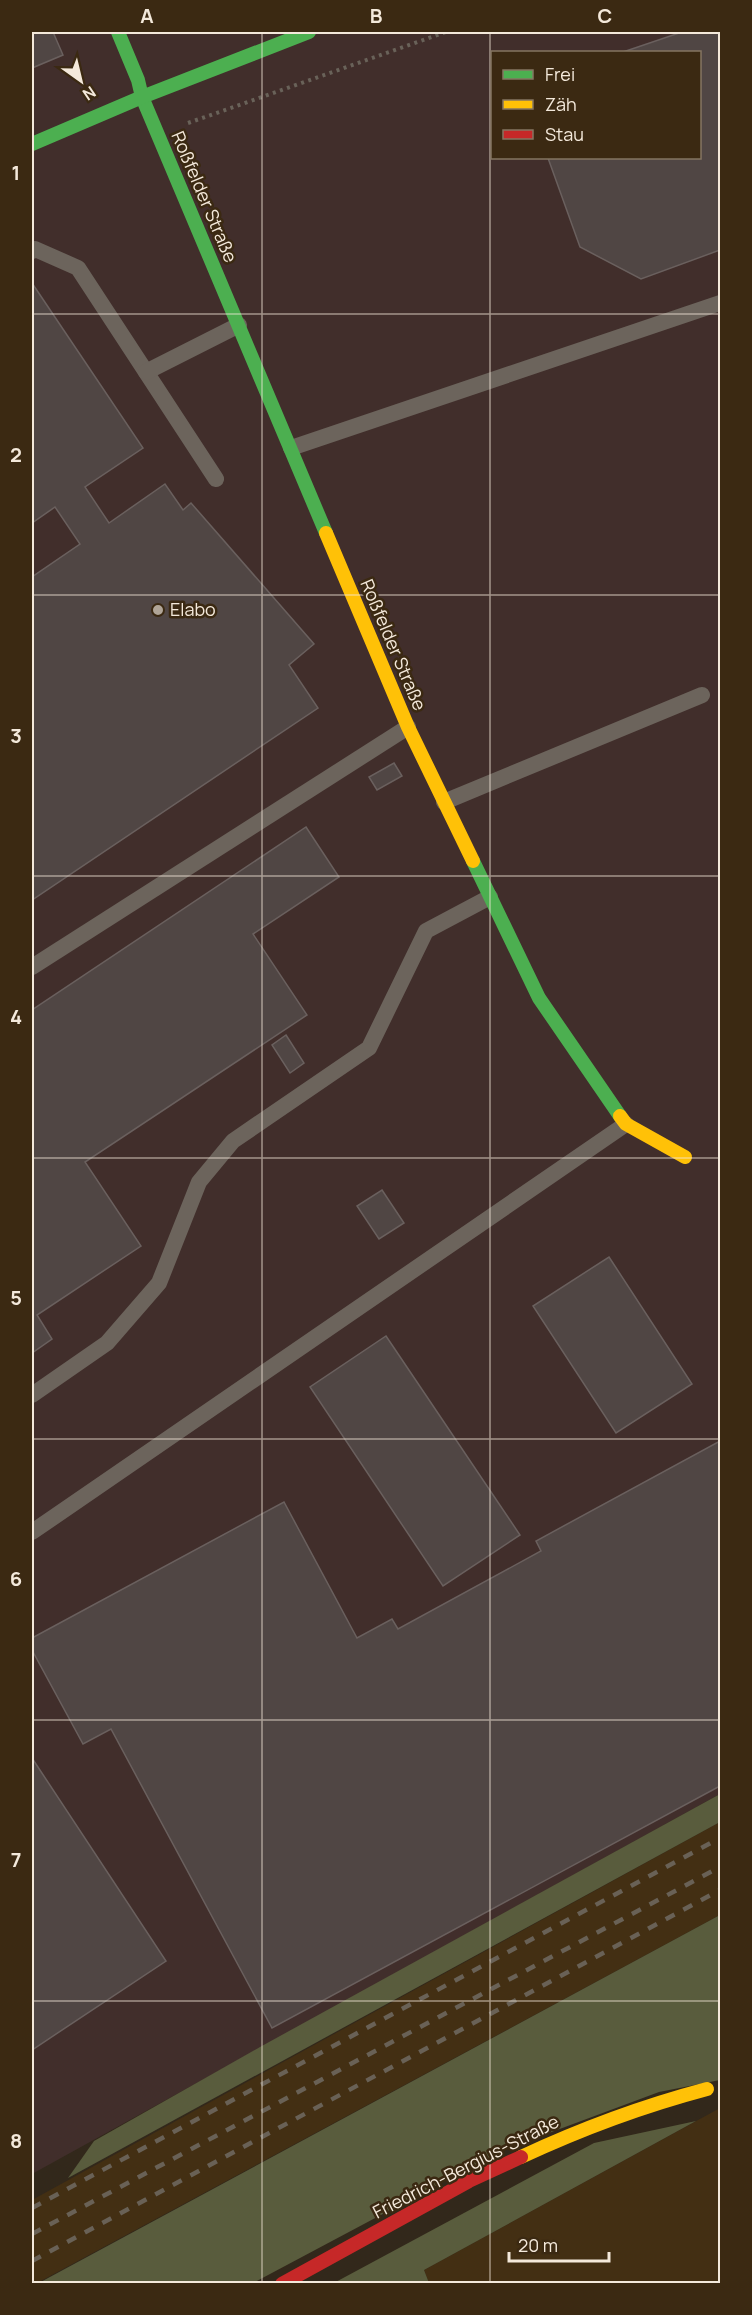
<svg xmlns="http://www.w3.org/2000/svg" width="752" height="2315" font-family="Manrope,sans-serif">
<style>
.built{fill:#432f13}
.industrial{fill:#412e2b;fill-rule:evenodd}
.forest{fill:#595c3d}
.building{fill:#504644;stroke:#6a605e;stroke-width:1.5}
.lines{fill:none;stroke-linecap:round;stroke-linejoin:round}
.path{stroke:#696259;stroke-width:4;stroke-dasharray:3 4.5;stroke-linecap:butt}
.lane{stroke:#6c645c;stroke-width:16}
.fast{stroke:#4caf50;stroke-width:14}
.slow{stroke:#ffc107;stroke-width:14}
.jam{stroke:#c62828;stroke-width:14}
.rail{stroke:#696156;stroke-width:4.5;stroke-dasharray:10 10;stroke-linecap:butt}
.grid{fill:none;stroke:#f4e9db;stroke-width:1.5;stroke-opacity:0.55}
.poi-dot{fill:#b0a598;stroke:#3b2912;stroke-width:2}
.labels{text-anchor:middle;stroke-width:5;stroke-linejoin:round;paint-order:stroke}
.street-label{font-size:18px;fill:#f4e9db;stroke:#3b2912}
.poi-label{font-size:18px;fill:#f4e9db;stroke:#3b2912;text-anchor:start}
.neatline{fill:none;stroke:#f4e9db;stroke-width:2}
.grid-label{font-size:20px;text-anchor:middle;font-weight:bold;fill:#f4e9db}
</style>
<rect width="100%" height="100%" fill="#32281b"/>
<g class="built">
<polygon points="720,1822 720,1915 37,2283 32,2284 32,2200"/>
<polygon points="720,2108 720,2283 429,2284 424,2270"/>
</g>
<path class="industrial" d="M32,32h688v1762l-688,380zM492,52h208v106h-208z"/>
<g class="forest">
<polygon points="720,1794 720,1822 68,2178 94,2141 260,2047"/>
<polygon points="720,1915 720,2080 659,2092 503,2150 253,2283 37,2284"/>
<polygon points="696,2121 424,2270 429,2283 332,2284 594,2143"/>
</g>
<g class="building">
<polygon points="32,32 53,32 63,55 32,68"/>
<polygon points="682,32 720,32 720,250 641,279 580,247 548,158 700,158 700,52 623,52"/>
<polygon points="32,283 143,448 85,487 109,523 165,484 183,510 191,503 314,644 289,665 318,708 32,900 32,577 80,544 55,507 32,523"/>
<polygon points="394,763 402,776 377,790 369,777"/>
<polygon points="306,827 339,877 253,934 307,1015 85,1162 141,1246 37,1315 52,1339 32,1353 32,1010"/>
<polygon points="286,1035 304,1063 290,1073 272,1045"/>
<polygon points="382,1190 404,1223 379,1239 357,1206"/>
<polygon points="609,1257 692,1384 616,1433 533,1306"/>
<polygon points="386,1336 520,1535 443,1586 310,1387"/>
<polygon points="720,1441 720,1786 272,2028 111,1729 83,1744 32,1650 32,1638 284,1502 357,1638 392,1619 398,1629 541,1551 536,1541"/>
<polygon points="32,1758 166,1961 32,2050"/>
</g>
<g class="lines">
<polyline class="path" points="188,123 446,32"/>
<g class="lane">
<polyline points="32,251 35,249 78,268 216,479"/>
<polyline points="146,372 239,325"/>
<polyline points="291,448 720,303"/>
<polyline points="444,802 702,695"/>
<polyline points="32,967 408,727"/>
<polyline points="32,1395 107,1343 159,1283 199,1182 233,1141 369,1048 426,931 490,897"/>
<polyline points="32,1532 626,1124"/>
</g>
<g class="fast">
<polyline points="118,32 138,80 142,97 326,533"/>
<polyline points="32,144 142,97 309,32"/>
<polyline points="473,861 539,998 620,1116"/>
</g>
<g class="slow">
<polyline points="326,533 408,727 473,861"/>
<polyline points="620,1116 626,1124 685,1157"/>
<path d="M521,2157c60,-28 122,-51 186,-68"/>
</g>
<polyline class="jam" points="282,2284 469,2181 521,2157"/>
<g class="rail">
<polyline points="32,2208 720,1838"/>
<polyline points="32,2234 720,1867"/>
<polyline points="32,2261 720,1890"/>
</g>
</g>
<path class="grid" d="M262,32v2252M490,32v2252M32,314h688M32,595h688M32,876h688M32,1158h688M32,1439h688M32,1720h688M32,2001h688"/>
<circle class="poi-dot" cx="158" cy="610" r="6"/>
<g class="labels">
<g class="street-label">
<text transform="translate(204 197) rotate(67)" y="6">Roßfelder Straße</text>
<text transform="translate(393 645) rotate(67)" y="6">Roßfelder Straße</text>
<text transform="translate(466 2167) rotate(-27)" y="6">Friedrich-Bergius-Straße</text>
</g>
<g class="poi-label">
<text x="170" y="616">Elabo</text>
</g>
</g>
<rect width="752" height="2315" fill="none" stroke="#3b2912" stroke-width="66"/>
<rect x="491" y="51" width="210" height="108" fill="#3b2912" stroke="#857662" stroke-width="1.5"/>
<rect x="503" y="70" width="30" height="9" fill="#4caf50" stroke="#857662" stroke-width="1.5"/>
<text x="545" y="81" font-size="18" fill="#f4e9db">Frei</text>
<rect x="503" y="100" width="30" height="9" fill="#ffc107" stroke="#857662" stroke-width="1.5"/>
<text x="545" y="111" font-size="18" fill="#f4e9db">Zäh</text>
<rect x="503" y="130" width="30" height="9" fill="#c62828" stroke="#857662" stroke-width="1.5"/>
<text x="545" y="141" font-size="18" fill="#f4e9db">Stau</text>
<g transform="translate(81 81) rotate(146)" stroke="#3b2912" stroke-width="4.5" paint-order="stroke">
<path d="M0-4.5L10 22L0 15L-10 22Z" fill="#f4e9db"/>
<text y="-9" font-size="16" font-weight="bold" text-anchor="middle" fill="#f4e9db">N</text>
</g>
<path d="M509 2252v9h100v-9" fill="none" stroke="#f4e9db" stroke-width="3"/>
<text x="518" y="2252" font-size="18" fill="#f4e9db" stroke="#3b2912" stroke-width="4.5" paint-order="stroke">20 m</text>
<rect x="33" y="33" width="686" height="2249" class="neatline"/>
<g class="grid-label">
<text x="147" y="23">A</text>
<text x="376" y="23">B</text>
<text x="605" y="23">C</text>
<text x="16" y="180">1</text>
<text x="16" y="462">2</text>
<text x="16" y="743">3</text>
<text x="16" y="1024">4</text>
<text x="16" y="1305">5</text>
<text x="16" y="1586">6</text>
<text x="16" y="1867">7</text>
<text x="16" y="2148">8</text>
</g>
</svg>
